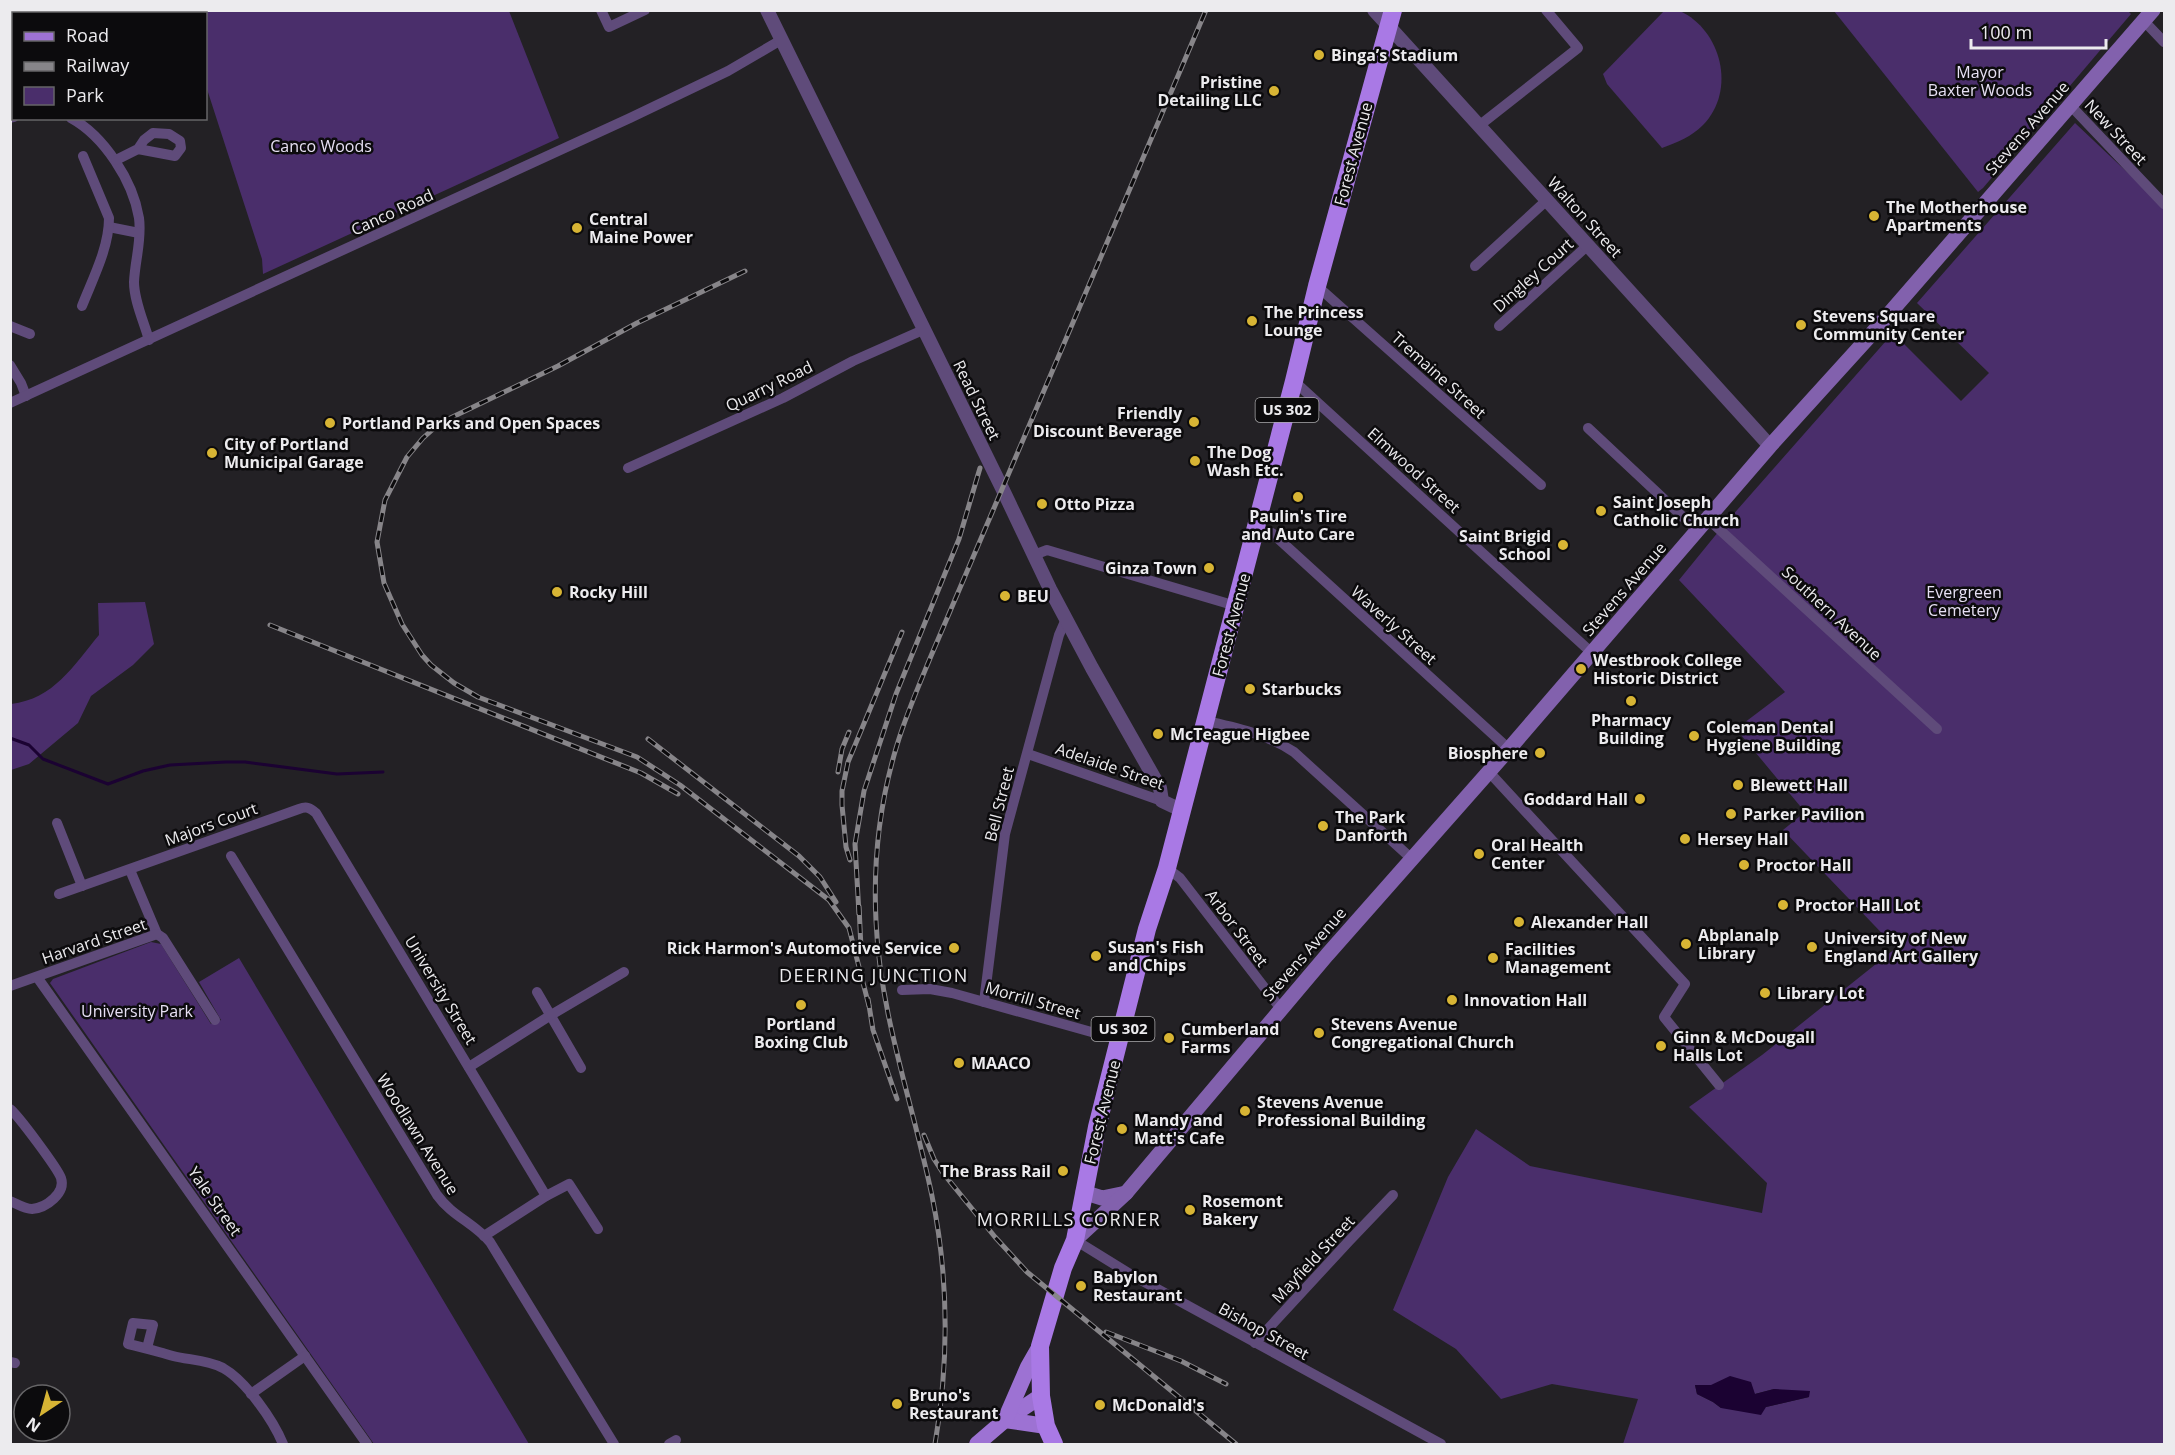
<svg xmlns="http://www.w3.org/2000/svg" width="2175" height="1455" font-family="'Open Sans',sans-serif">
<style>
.green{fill:#4a2e6b;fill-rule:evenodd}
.water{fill:#1b0232}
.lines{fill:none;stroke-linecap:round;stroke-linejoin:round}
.stream{stroke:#1b0232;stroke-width:3}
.minor{stroke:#5f4b7a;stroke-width:10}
.tertiary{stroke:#5f4b7a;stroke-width:14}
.secondary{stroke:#8261ad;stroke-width:15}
.primary{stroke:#9d72d3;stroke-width:16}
.trunk{stroke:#a979e5;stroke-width:18}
.rail-casing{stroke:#878589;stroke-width:5}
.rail{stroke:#0c0b0d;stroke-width:3;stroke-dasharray:9;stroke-linecap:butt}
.poi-dot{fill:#d7b434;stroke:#0c0b0d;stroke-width:2}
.labels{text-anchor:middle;stroke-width:5;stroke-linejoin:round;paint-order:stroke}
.shield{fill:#0c0b0d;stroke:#a9a8aa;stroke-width:1.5}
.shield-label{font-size:15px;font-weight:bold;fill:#ecebee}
.poi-label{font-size:16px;font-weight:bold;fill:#ecebee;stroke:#0c0b0d;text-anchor:start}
.park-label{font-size:16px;fill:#e7e0f4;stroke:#0c0b0d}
.street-label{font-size:16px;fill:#ecebee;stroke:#0c0b0d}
.neighbourhood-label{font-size:18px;letter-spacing:1.5px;fill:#ecebee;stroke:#0c0b0d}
</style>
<rect width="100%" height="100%" fill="#232125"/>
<g class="green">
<polygon points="179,11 509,11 559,138 263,274 262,259 206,86 206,14 180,13"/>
<path d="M1680,11c41,19 57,79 23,114 -12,12 -25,17 -41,23l-55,-64 -4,-10 61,-63z"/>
<polygon points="2128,11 2131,14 1983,188 1978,192 1834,11"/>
<path d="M2075,123l89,84v1237h-541l15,-45 -86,-15 -51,15 -45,-50 -63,-39 55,-133 28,-48 54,37 232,47 5,-30 -78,-76 73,-52 134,-107 -113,-118 22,-18 -69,-83 49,-37 -106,-112 44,-54 170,-193 68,68 28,-28 -72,-70zM1695,1385h16l44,9 19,-5 35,8 -43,10 -45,1 -8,-6 -16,-8z"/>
<path d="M145,602l9,42 -21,21 -42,31 -13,27 -49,41 -18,6v-66c43,-5 62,-38 88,-69l-1,-32z"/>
<polygon points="151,942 161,944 211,1024 221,1020 199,982 239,958 529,1444 374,1444 50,983 53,979"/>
</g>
<polygon class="water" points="1730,1376 1751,1382 1755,1394 1774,1389 1810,1391 1809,1397 1766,1407 1761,1415 1721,1408 1713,1402 1697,1394 1695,1385 1711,1385"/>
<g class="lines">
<polyline class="stream" points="10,738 29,745 43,759 108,784 143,771 170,765 226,762 245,762 337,774 383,772"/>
<g class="minor">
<polyline points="601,10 609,27 645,10"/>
<polyline points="2144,21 2164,42"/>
<polyline points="2071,106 2164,204"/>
<polyline points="10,118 14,117"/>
<path d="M71,118c33,18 62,63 68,100 3,22 -4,42 -5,64 0,19 10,40 15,58"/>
<polyline points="1480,125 1578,48 1546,10"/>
<polyline points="116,160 138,149 175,156 181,148 180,141 169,134 153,133 144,140 138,149"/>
<polyline points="109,227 139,233"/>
<polyline points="1475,266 1547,200"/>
<polyline points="1317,286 1541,485"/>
<path d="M82,306c11,-28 27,-58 27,-88l-26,-62"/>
<polyline points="10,326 30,334"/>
<polyline points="1499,326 1587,246"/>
<polyline points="10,365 21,383 26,396"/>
<polyline points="1294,381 1592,653"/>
<polyline points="10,403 630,118 728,71 781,40"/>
<polyline points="1588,428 1698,531"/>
<polyline points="628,468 783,398 853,361 923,330"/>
<polyline points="1708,519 1937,729"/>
<polyline points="1256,528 1272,533 1509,749"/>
<polyline points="1034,555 1047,550 1236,606"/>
<path d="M1206,721c31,7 61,13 88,31l118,107"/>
<polyline points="1028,754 1162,801"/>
<polyline points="1489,772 1685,984 1664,1017 1719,1085"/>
<polyline points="57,823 82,886"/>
<path d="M231,856l206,339c15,21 37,28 53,47l124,202"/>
<polyline points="1167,868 1180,878 1281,1009"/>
<polyline points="130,870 157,934"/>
<path d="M59,894l240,-85c8,-3 11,-1 17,4l230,383"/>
<polyline points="157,934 163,938 215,1020"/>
<polyline points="37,977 367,1444"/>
<polyline points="10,986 157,934"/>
<polyline points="902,990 930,989 952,993 1120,1040"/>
<polyline points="537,992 581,1068"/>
<polyline points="984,1002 1005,834 1059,635 1066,619"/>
<polyline points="469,1067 551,1015 624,972"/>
<path d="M10,1109c8,6 48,60 51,69 5,15 -15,30 -29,31 -7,0 -15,-5 -22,-8"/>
<polyline points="484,1236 546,1196 569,1184 598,1229"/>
<polyline points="1075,1240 1130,1274 1441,1444"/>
<polyline points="1255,1343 1349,1241 1393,1195"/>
<path d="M147,1348l6,-23 -20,-2 -5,21c15,3 30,8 45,12 16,4 35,4 50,12 23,13 50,52 60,76"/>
<polyline points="10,1362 15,1363"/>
<polyline points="251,1394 305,1356"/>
<polyline points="669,1444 676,1440"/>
</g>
<g class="tertiary">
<polyline points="767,10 1002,488 1050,589 1092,668 1160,788 1162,801 1181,810"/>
<polyline points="1374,10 1770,446"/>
</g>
<g class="secondary">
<polyline points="1083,1192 1102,1198 1126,1193"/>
<polyline points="1075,1240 1126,1193 1327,955 1509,749 1770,446 1868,338 2153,10"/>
</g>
<g class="primary">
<polyline points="1005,1420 1041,1396"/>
<polyline points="1005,1420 1046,1426"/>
<polyline points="977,1444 1005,1420 1028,1367 1040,1346"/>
</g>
<polyline class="trunk" points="1054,1444 1046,1426 1041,1396 1040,1346 1063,1268 1075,1240 1097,1127 1147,929 1167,868 1294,381 1317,286 1393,10"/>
<defs>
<g id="rail">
<polyline points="745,271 637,323 558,366 440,423 423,438 407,457 385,500 377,542 384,583 402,624 422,655 431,665 454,683 478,697 637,757 680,785 829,900 849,928 869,1006"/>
<polyline points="270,625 641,773 678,794"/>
<polyline points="648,739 799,856 820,877 836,902"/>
<polyline points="838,772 842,749 849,732"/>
<polyline points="850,860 846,847 842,805 842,791 848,762 902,632"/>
<polyline points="859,906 861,948"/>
<polyline points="859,914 855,844 864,791 896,694 959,539 980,468"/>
<polyline points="868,999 873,1030 897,1099"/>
<polyline points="924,1135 934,1159 943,1173 995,1237 1027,1272 1236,1444"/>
<polyline points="1106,1332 1181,1361 1226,1384"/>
<path d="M935,1444c14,-82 14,-165 -3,-248 -19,-92 -52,-181 -56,-275 -3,-59 4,-120 21,-176 9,-30 22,-60 34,-89l275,-646"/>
</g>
</defs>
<use href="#rail" class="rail-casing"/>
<use href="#rail" class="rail"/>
</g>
<g class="poi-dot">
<circle cx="1319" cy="55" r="6"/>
<circle cx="1274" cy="91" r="6"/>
<circle cx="1874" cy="216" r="6"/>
<circle cx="577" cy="228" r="6"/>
<circle cx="1252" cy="321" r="6"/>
<circle cx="1801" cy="325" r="6"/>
<circle cx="1194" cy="422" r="6"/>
<circle cx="330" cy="423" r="6"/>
<circle cx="212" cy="453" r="6"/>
<circle cx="1195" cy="461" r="6"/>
<circle cx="1298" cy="497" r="6"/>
<circle cx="1042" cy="504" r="6"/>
<circle cx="1601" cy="511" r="6"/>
<circle cx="1563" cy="545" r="6"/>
<circle cx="1209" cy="568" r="6"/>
<circle cx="557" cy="592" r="6"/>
<circle cx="1005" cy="596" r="6"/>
<circle cx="1581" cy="669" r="6"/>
<circle cx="1250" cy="689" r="6"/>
<circle cx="1631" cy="701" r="6"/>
<circle cx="1158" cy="734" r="6"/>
<circle cx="1694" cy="736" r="6"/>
<circle cx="1540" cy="753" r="6"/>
<circle cx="1738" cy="785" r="6"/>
<circle cx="1640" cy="799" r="6"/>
<circle cx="1731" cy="814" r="6"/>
<circle cx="1323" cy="826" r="6"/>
<circle cx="1685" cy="839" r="6"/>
<circle cx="1479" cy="854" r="6"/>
<circle cx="1744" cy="865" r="6"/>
<circle cx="1783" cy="905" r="6"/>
<circle cx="1519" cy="922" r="6"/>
<circle cx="1686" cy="944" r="6"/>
<circle cx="1812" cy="947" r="6"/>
<circle cx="954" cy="948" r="6"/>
<circle cx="1096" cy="956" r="6"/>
<circle cx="1493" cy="958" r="6"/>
<circle cx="1765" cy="993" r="6"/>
<circle cx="1452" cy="1000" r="6"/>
<circle cx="801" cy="1005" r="6"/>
<circle cx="1319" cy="1033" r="6"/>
<circle cx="1169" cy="1038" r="6"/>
<circle cx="1661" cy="1046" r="6"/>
<circle cx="959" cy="1063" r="6"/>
<circle cx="1245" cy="1111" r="6"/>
<circle cx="1122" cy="1129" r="6"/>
<circle cx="1063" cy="1171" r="6"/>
<circle cx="1190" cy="1210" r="6"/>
<circle cx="1081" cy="1286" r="6"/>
<circle cx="897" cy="1404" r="6"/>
<circle cx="1100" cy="1405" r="6"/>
</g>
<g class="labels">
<g class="shield">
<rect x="1255.5" y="398" width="63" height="24" rx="4.5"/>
<rect x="1091.5" y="1017" width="63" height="24" rx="4.5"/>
</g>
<g class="shield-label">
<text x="1287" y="415">US 302</text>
<text x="1123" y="1034">US 302</text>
</g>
<g class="poi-label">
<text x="1331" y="61">Binga’s Stadium</text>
<text x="1262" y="88" text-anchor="end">Pristine<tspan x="1262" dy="18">Detailing LLC</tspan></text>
<text x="1886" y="213">The Motherhouse<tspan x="1886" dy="18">Apartments</tspan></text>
<text x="589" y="225">Central<tspan x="589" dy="18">Maine Power</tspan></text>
<text x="1264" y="318">The Princess<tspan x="1264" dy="18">Lounge</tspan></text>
<text x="1813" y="322">Stevens Square<tspan x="1813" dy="18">Community Center</tspan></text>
<text x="1182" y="419" text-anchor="end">Friendly<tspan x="1182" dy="18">Discount Beverage</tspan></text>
<text x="342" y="429">Portland Parks and Open Spaces</text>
<text x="224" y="450">City of Portland<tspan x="224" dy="18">Municipal Garage</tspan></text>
<text x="1207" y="458">The Dog<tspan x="1207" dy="18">Wash Etc.</tspan></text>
<text x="1613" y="508">Saint Joseph<tspan x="1613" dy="18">Catholic Church</tspan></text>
<text x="1054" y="510">Otto Pizza</text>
<text x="1298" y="522" text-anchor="middle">Paulin's Tire<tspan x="1298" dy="18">and Auto Care</tspan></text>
<text x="1551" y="542" text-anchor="end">Saint Brigid<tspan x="1551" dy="18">School</tspan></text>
<text x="1197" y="574" text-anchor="end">Ginza Town</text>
<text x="569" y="598">Rocky Hill</text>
<text x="1017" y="602">BEU</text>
<text x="1593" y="666">Westbrook College<tspan x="1593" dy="18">Historic District</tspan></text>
<text x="1262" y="695">Starbucks</text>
<text x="1631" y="726" text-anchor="middle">Pharmacy<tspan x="1631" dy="18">Building</tspan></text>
<text x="1706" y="733">Coleman Dental<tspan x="1706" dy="18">Hygiene Building</tspan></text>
<text x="1170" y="740">McTeague Higbee</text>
<text x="1528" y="759" text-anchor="end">Biosphere</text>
<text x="1750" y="791">Blewett Hall</text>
<text x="1628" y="805" text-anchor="end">Goddard Hall</text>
<text x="1743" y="820">Parker Pavilion</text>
<text x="1335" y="823">The Park<tspan x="1335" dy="18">Danforth</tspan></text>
<text x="1697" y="845">Hersey Hall</text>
<text x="1491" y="851">Oral Health<tspan x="1491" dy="18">Center</tspan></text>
<text x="1756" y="871">Proctor Hall</text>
<text x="1795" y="911">Proctor Hall Lot</text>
<text x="1531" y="928">Alexander Hall</text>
<text x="1698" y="941">Abplanalp<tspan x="1698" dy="18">Library</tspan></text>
<text x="1824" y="944">University of New<tspan x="1824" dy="18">England Art Gallery</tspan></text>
<text x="1108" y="953">Susan's Fish<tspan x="1108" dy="18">and Chips</tspan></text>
<text x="942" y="954" text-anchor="end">Rick Harmon's Automotive Service</text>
<text x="1505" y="955">Facilities<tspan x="1505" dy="18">Management</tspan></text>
<text x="1777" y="999">Library Lot</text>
<text x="1464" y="1006">Innovation Hall</text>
<text x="801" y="1030" text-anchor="middle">Portland<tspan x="801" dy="18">Boxing Club</tspan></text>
<text x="1331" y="1030">Stevens Avenue<tspan x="1331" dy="18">Congregational Church</tspan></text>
<text x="1181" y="1035">Cumberland<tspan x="1181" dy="18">Farms</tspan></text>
<text x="1673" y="1043">Ginn &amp; McDougall<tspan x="1673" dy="18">Halls Lot</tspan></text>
<text x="971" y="1069">MAACO</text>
<text x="1257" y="1108">Stevens Avenue<tspan x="1257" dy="18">Professional Building</tspan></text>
<text x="1134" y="1126">Mandy and<tspan x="1134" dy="18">Matt's Cafe</tspan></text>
<text x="1051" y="1177" text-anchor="end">The Brass Rail</text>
<text x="1202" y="1207">Rosemont<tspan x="1202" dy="18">Bakery</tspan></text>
<text x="1093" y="1283">Babylon<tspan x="1093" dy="18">Restaurant</tspan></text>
<text x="909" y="1401">Bruno's<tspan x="909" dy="18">Restaurant</tspan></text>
<text x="1112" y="1411">McDonald's</text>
</g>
<g class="park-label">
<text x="1980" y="78">Mayor<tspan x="1980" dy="18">Baxter Woods</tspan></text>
<text x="321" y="152">Canco Woods</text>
<text x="1964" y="598">Evergreen<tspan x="1964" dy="18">Cemetery</tspan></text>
<text x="137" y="1017">University Park</text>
</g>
<g class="street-label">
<text transform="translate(2027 128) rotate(-49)" y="6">Stevens Avenue</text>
<text transform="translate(2116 132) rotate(47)" y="6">New Street</text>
<text transform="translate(1353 154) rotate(-75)" y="6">Forest Avenue</text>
<text transform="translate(392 212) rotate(-25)" y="6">Canco Road</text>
<text transform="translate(1585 217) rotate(48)" y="6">Walton Street</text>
<text transform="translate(1533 275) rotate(-42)" y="6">Dingley Court</text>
<text transform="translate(1439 375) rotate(42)" y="6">Tremaine Street</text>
<text transform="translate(769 386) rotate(-26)" y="6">Quarry Road</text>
<text transform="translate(977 400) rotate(64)" y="6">Read Street</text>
<text transform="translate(1414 470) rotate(42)" y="6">Elmwood Street</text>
<text transform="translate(1624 589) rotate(-49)" y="6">Stevens Avenue</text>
<text transform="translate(1832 613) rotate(43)" y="6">Southern Avenue</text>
<text transform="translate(1231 625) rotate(-75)" y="6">Forest Avenue</text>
<text transform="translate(1394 625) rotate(42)" y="6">Waverly Street</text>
<text transform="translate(1110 766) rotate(19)" y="6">Adelaide Street</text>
<text transform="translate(999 804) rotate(-76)" y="6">Bell Street</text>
<text transform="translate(211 824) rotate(-20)" y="6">Majors Court</text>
<text transform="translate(1237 928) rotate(53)" y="6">Arbor Street</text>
<text transform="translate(94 941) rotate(-19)" y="6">Harvard Street</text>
<text transform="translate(1304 954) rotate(-49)" y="6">Stevens Avenue</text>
<text transform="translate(441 990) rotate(59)" y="6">University Street</text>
<text transform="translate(1033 1000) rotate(16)" y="6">Morrill Street</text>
<text transform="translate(1102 1112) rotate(-76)" y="6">Forest Avenue</text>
<text transform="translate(418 1134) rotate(58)" y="6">Woodlawn Avenue</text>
<text transform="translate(215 1201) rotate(55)" y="6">Yale Street</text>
<text transform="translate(1313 1259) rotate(-47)" y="6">Mayfield Street</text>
<text transform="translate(1264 1331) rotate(29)" y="6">Bishop Street</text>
</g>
<g class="neighbourhood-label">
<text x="874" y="982">DEERING JUNCTION</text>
<text x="1069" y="1226">MORRILLS CORNER</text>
</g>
</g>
<rect width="2175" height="1455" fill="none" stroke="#ecebee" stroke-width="24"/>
<rect x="12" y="12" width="195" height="108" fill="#0c0b0d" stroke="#666567" stroke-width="1.5"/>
<rect x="24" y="32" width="30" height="9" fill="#9d72d3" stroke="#666567" stroke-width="1.5"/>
<text x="66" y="42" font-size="18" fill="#ecebee">Road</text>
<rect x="24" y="62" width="30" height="9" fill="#878589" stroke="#666567" stroke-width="1.5"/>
<text x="66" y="72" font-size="18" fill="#ecebee">Railway</text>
<rect x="24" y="87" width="30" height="18" fill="#4a2e6b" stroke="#666567" stroke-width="1.5"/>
<text x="66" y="102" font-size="18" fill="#ecebee">Park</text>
<g transform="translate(42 1413) rotate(216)"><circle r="28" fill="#0c0b0d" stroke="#666567" stroke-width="1.5"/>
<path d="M0-4.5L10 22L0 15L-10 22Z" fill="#d7b434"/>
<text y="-9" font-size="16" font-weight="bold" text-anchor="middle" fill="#ecebee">N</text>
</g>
<path d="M1971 39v9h135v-9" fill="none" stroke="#ecebee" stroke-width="3"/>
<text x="1980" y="39" font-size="18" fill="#ecebee" stroke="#0c0b0d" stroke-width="4.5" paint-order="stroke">100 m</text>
</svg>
